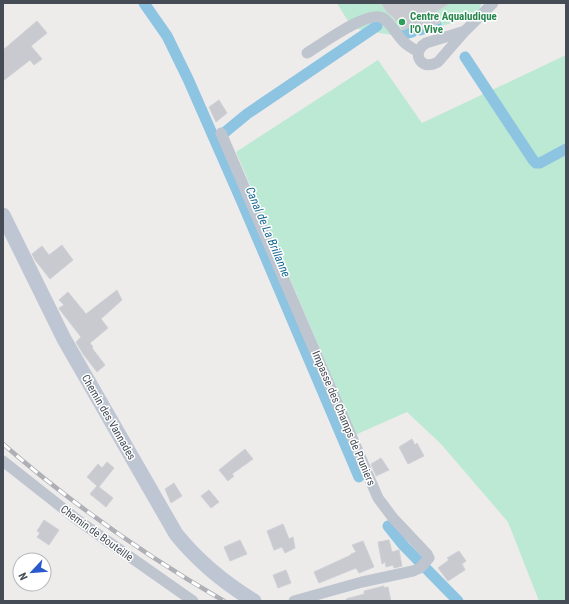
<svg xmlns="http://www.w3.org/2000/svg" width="569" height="604" font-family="'Roboto Condensed',sans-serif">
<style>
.green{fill:#bce9d4}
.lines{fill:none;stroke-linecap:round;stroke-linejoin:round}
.canal{stroke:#8dc4e2;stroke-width:11}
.building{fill:#c8cad0;stroke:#cfd1d6}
.street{stroke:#bfc5cf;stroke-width:11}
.secondary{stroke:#bfc6d3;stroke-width:15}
.rail-casing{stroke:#aeb0b5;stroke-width:4.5}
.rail{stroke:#fff;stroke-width:3;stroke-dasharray:9;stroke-linecap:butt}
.leisure-dot{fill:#2e9e5b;stroke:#fff;stroke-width:1.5}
.labels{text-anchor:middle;stroke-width:3;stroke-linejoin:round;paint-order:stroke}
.leisure-label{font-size:11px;font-weight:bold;fill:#27864d;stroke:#fff;text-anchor:start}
.street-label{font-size:11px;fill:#454c56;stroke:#fff}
.water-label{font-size:12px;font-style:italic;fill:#196a96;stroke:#fff}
</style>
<rect width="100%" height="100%" fill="#eeebeb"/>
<g class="green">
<polygon points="337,3 482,3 476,16 403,37 352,28"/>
<polygon points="566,55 566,601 539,601 508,522 441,444 407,412 355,435 320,349 236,152 378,60 422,123"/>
</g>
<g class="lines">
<g class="canal">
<polyline points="144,3 167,36 188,79 242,202 359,477"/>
<polyline points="420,30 436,25"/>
<polyline points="405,34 412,32"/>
<polyline points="465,57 533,160 536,163 540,163 566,149"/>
<polyline points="224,133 247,114 377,26"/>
<polyline points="388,526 404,546 458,601"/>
</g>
</g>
<g class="building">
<polygon points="381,3 450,3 434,13 440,23 419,30 416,24 403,30 394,18 387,12"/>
<polygon points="37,21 47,33 31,46 42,59 34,65 30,60 3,81 3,50"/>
<polygon points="219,100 227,113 216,122 209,107"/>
<polygon points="62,245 73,260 50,279 35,260 32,254 42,246 49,255"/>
<polygon points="117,290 122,300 102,318 101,319 108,328 90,343 93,347 92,348 105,365 97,372 83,354 76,342 81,337 60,310 59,308 64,305 59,300 68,292 86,314"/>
<polygon points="412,439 415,445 417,443 424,456 408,464 399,447"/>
<polygon points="245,449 253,459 232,474 234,476 228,481 219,470"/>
<polygon points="381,458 389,470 376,476 371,464"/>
<polygon points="107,462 114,468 99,487 113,498 106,507 90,494 97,486 87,477 98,464 102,468"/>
<polygon points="174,483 182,496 171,503 165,489"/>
<polygon points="209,490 219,502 211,508 201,496"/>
<polygon points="44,520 59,530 49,545 37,537 40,533 37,531"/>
<polygon points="283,524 289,539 293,537 295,548 285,553 282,547 274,550 267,531"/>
<polygon points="240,540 247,554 230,561 224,547"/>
<polygon points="389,540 392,552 399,550 402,566 394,568 393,565 386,567 385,562 382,564 378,542"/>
<polygon points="363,541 374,567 359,573 356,568 319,583 314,572 351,555 351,554 356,552 352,545"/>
<polygon points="459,551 466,561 462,564 465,570 448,581 438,568 449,560 447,558"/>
<polygon points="286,570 291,583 278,588 273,575"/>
<polygon points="384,586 384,588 388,587 391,601 347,601 346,599 364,594 364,591"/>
</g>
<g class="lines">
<g class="street">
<path d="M465,31l-39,12 -4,3 -4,6c0,12 9,16 20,10l27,-31 28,-28"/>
<path d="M307,53c14,-8 61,-44 76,-35 8,5 13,16 20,23 4,5 10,7 15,11"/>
<polyline points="221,133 378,498 393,518 427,554 429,558 420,568 413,571 362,582 294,601"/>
<polyline points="3,461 79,521 193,601"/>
</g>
<path class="secondary" d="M3,215l61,124 112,195c21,26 50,50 78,67"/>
<defs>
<path id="rail" d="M3,444c68,59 143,112 221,157"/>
</defs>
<use href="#rail" class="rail-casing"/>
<use href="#rail" class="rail"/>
</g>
<circle class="leisure-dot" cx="402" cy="22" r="4"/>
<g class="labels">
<g class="leisure-label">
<text x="410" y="20">Centre Aqualudique<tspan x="410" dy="13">l'O Vive</tspan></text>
</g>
<g class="street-label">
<text transform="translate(109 417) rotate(60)" y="4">Chemin des Vannades</text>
<text transform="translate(344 418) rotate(67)" y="4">Impasse des Champs de Pruniers</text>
<text transform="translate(97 533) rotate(36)" y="4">Chemin de Bouteille</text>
</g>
<g class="water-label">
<text transform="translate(268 232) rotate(67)" y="4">Canal de La Brillanne</text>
</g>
</g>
<rect width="569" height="604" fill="none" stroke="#454c56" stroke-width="8"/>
<g transform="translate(32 572) rotate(244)"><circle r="19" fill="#ffffff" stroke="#b5b7bb"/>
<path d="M0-3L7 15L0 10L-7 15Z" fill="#2959ca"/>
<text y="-6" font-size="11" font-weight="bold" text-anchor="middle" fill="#454c56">N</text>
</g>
</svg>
